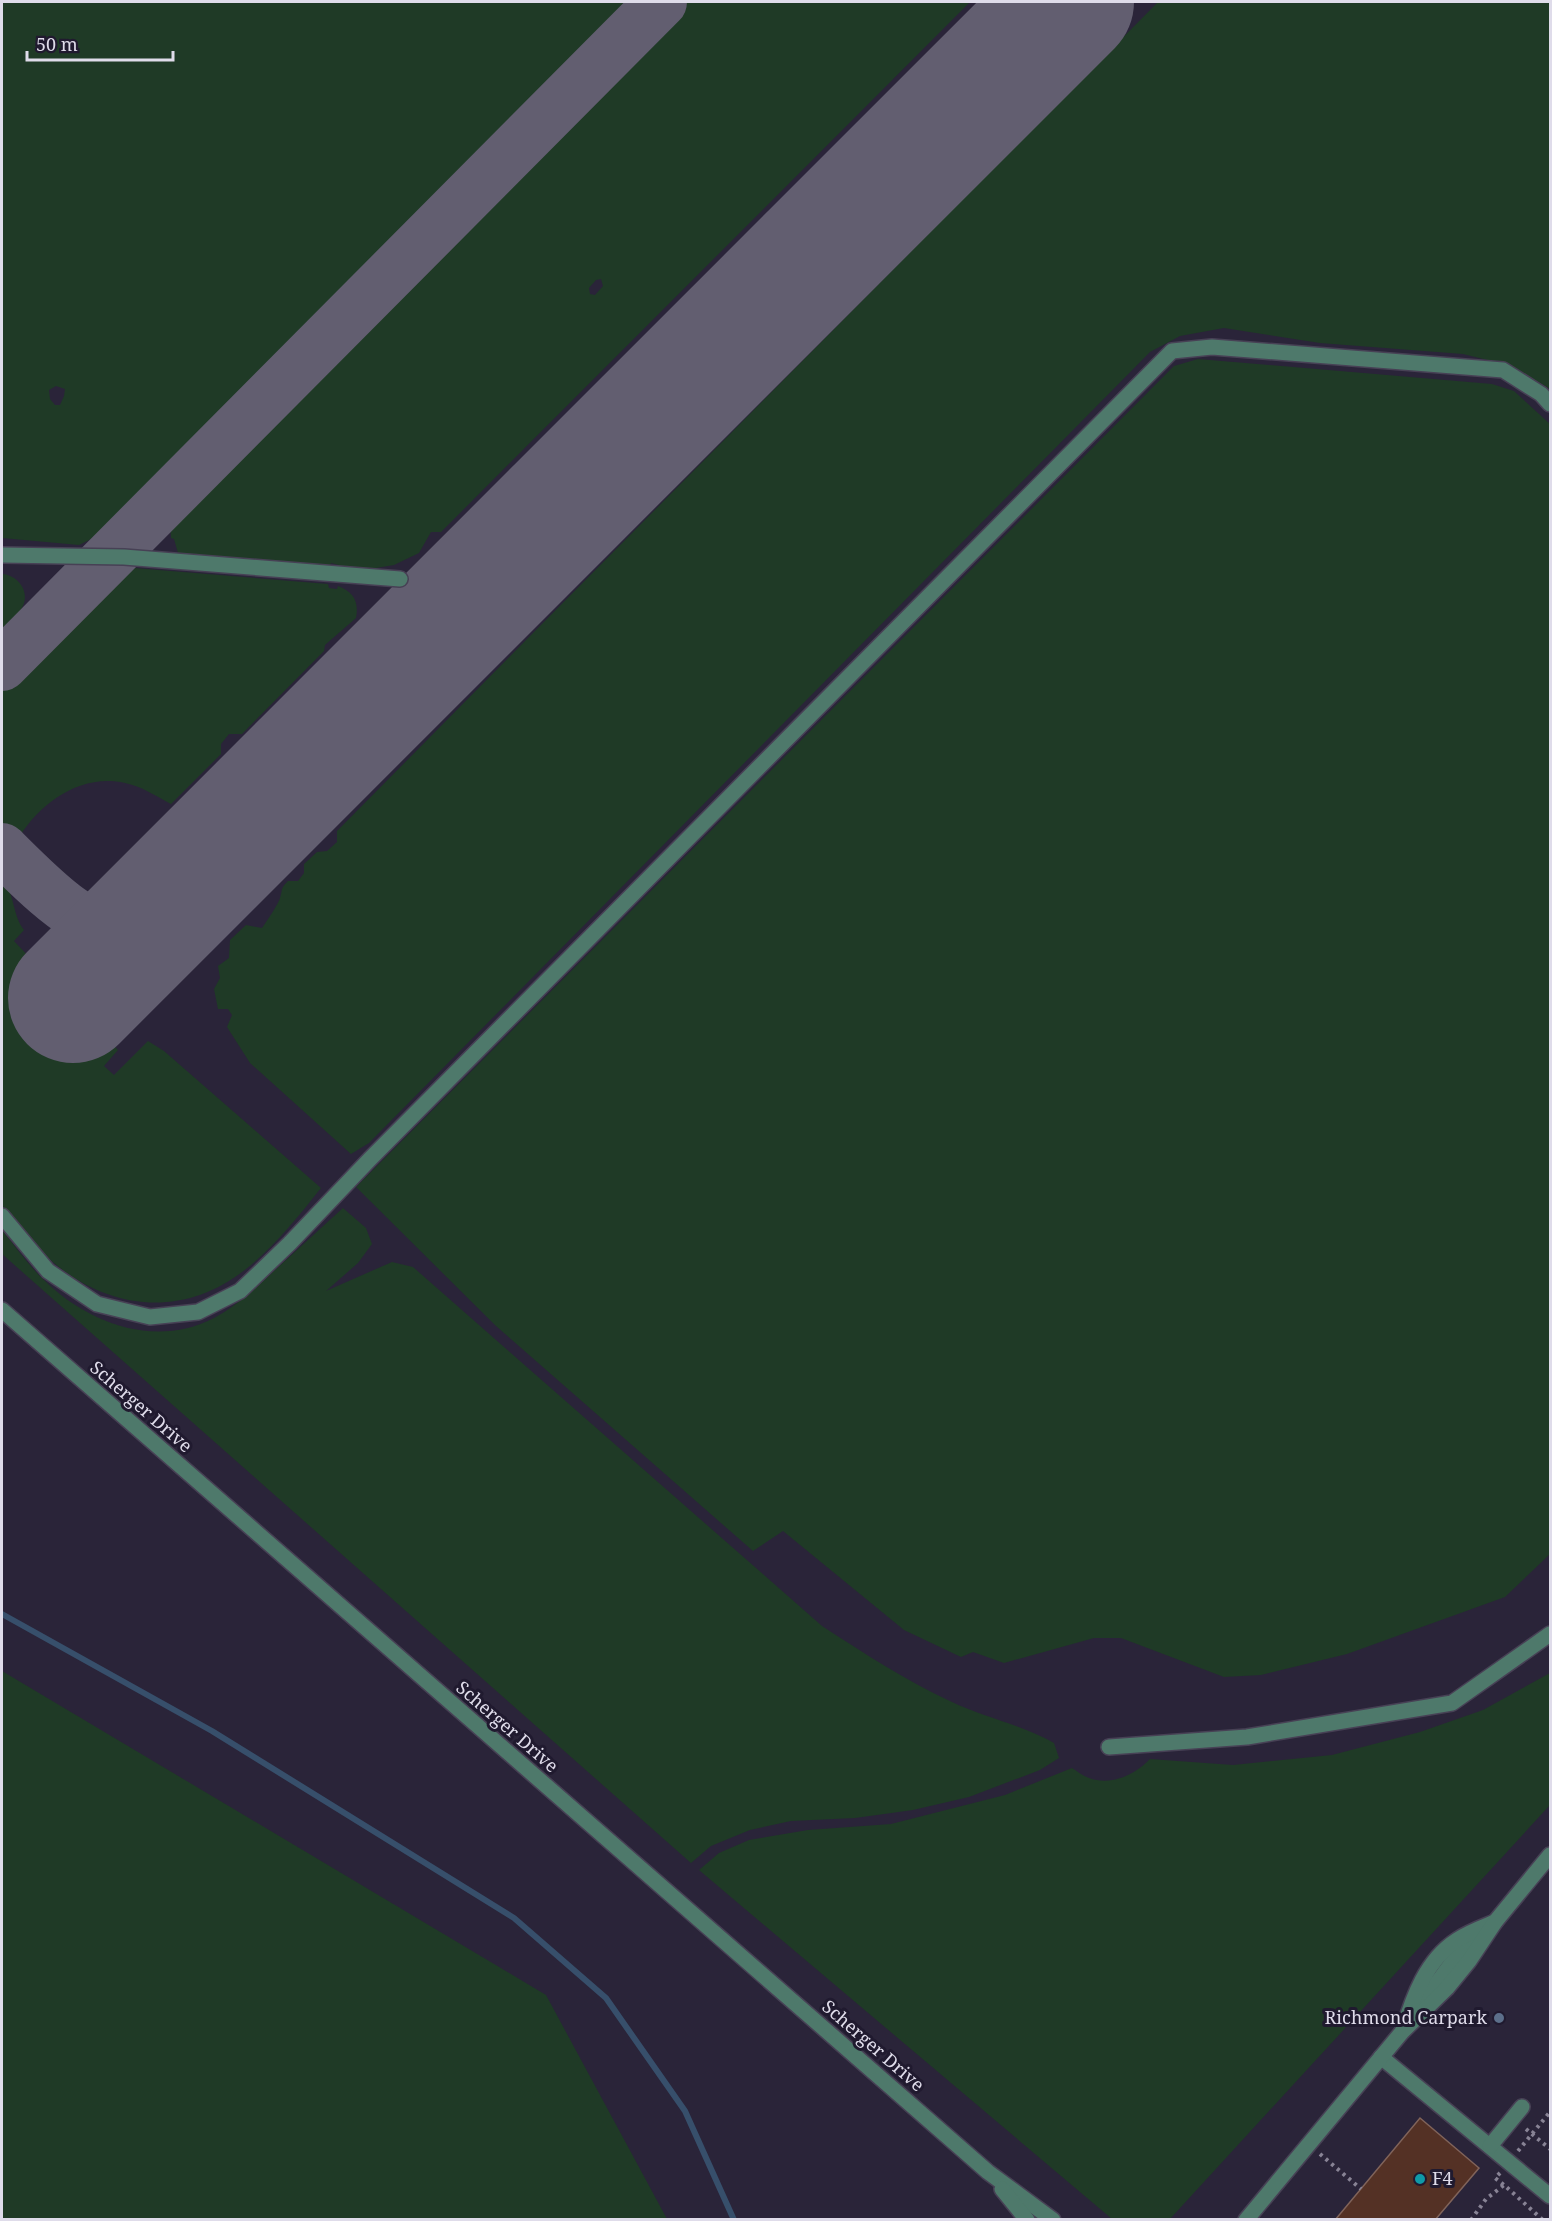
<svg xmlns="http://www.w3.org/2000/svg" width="1552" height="2221" font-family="'Noto Serif',serif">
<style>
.green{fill:#1f3a26;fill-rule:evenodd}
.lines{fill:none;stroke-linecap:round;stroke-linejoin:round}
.stream{stroke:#374f6b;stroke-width:6}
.taxiway{stroke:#625e70;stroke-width:52}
.runway{stroke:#625e70;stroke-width:130}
.building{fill:#543125;stroke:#80635a;stroke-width:1.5}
.minor-casing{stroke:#474155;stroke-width:18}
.path{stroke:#888395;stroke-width:4;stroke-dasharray:3 4.5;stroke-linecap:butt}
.minor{stroke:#4e796b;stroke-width:15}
.service-dot{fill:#5c6f8a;stroke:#201a2f;stroke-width:2}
.culture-dot{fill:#0f9aa8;stroke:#201a2f;stroke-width:2}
.labels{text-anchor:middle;stroke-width:6;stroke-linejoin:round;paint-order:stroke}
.street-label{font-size:18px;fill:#dfdcea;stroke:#201a2f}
.poi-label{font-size:18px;fill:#dfdcea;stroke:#201a2f;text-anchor:end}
</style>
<rect width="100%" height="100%" fill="#2a2439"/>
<g class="green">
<path d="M2,2h625l-534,536 -14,7 -77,-7zM56,386l9,3 -1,7 -4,9h-5l-5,-6 -1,-9z"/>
<path d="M683,2h287l-529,530h-10l-12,21 -25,12 -24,4 -31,-2v-2l-8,-2 -1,4 -152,-14 -4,-14 -3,-1 -1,-18 430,-434 6,2 7,-5 -4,-7zM601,279l2,7 -8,9 -5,-1 -1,-6 7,-8z"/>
<path d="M1158,2h392v387l-38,-23 -49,-12 -143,-11 -96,-15 -44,8 -30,16 -781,791 -18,11 -101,-91 -23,-36 5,-12 -4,-6h-10l-4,-20 6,-11 -2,-12 11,-8 1,-18 16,-15 16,3c3,-4 17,-25 18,-30 3,-9 0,-9 8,-17h10l6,-8v-9l13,-12 10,-1 10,-9v-11z"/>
<polygon points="1198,359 1492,384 1514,391 1550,424 1550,1554 1505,1597 1347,1654 1261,1675 1224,1677 1121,1638 1094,1638 1004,1663 973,1652 961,1657 904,1630 783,1531 753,1551 496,1326 356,1187 1174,366"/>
<path d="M122,567l206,17 1,4 8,1 1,-3c16,6 21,16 18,32l-31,27 -1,6 -82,83h-13l-8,10v10l-50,50c-15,-8 -30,-18 -46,-21 -43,-10 -84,19 -105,53l-18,-13v-134z"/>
<path d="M2,574c16,1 29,18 20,34 -5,8 -14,15 -20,21z"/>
<path d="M2,880c13,12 10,35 22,50l-10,11 104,109 -14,16 10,9 34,-34 16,10 157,137c-23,29 -46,58 -75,81 -70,56 -154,38 -212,-25 -12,-12 -22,-26 -32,-39z"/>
<path d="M343,1208l23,20 6,16 -14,19 -32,28 66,-29 21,5 409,359c42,27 84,55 130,76 34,16 70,23 102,41l5,15 -19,12 -71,27 -56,13 -58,8 -64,3 -41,9 -39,16 -20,17 -689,-609v-24c13,16 26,35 41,49 44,44 112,70 171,39 23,-12 43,-31 61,-48 23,-21 45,-41 68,-62z"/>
<polygon points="2,1671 546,1995 667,2219 2,2219"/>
<path d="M1550,1673v132l-380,414h-58l-413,-349 20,-17 30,-13 59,-10 83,-6 114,-29 67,-27c5,3 11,8 17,10 22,8 46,-3 61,-19l83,6 99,-10 88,-23 63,-22z"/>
</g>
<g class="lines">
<polyline class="stream" points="2,1614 212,1731 514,1918 606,1998 685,2111 734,2220"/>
<g class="taxiway">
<polyline points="2,665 661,2"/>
<path d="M2,849c18,18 67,68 90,72 25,5 46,-2 68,-11"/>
</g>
<polyline class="runway" points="73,998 1069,2"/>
</g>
<polygon class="building" points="1420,2118 1479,2168 1435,2220 1335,2220"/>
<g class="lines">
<defs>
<g id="minor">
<polyline points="2,555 124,557 400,579"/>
<polyline points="2,1216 48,1271 97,1304 150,1317 198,1312 240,1291 290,1243 370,1159 1172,351 1212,347 1503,370 1541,394 1550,404"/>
<polyline points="2,1310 988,2172 1053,2220"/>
<polyline points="1109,1747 1247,1737 1452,1703 1550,1634"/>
<polyline points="1420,2006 1451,1964 1481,1933"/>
<path d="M1403,2030c10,-33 23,-70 54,-90 12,-8 26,-13 38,-18"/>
<polyline points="1381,2057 1550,2196"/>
<polyline points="1490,2146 1522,2107"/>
<polyline points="1002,2189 1027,2220"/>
<polyline points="1246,2220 1402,2032 1447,1988 1469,1961 1495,1922 1550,1855"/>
</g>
</defs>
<use href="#minor" class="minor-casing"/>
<g class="path">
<polyline points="1526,2129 1550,2149"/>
<polyline points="1518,2151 1550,2112"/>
<polyline points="1320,2154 1361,2189"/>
<polyline points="1500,2173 1495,2178 1504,2185"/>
<polyline points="1471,2220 1486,2199 1504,2185 1543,2220"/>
</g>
<use href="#minor" class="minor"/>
</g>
<circle class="service-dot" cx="1499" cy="2018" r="6"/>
<circle class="culture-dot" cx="1420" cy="2179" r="6"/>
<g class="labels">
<g class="street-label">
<text transform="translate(141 1407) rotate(41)" y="6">Scherger Drive</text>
<text transform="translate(507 1727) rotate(41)" y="6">Scherger Drive</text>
<text transform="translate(873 2046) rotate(41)" y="6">Scherger Drive</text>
</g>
<g class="poi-label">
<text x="1487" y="2024">Richmond Carpark</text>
<text x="1432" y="2185" text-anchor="start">F4</text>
</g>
</g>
<rect width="1552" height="2221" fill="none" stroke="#dfdcea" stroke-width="6"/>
<path d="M27 51v9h146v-9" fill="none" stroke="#dfdcea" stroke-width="3"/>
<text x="36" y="51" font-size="18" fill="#dfdcea" stroke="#201a2f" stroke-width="4.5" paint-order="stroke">50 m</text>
</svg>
